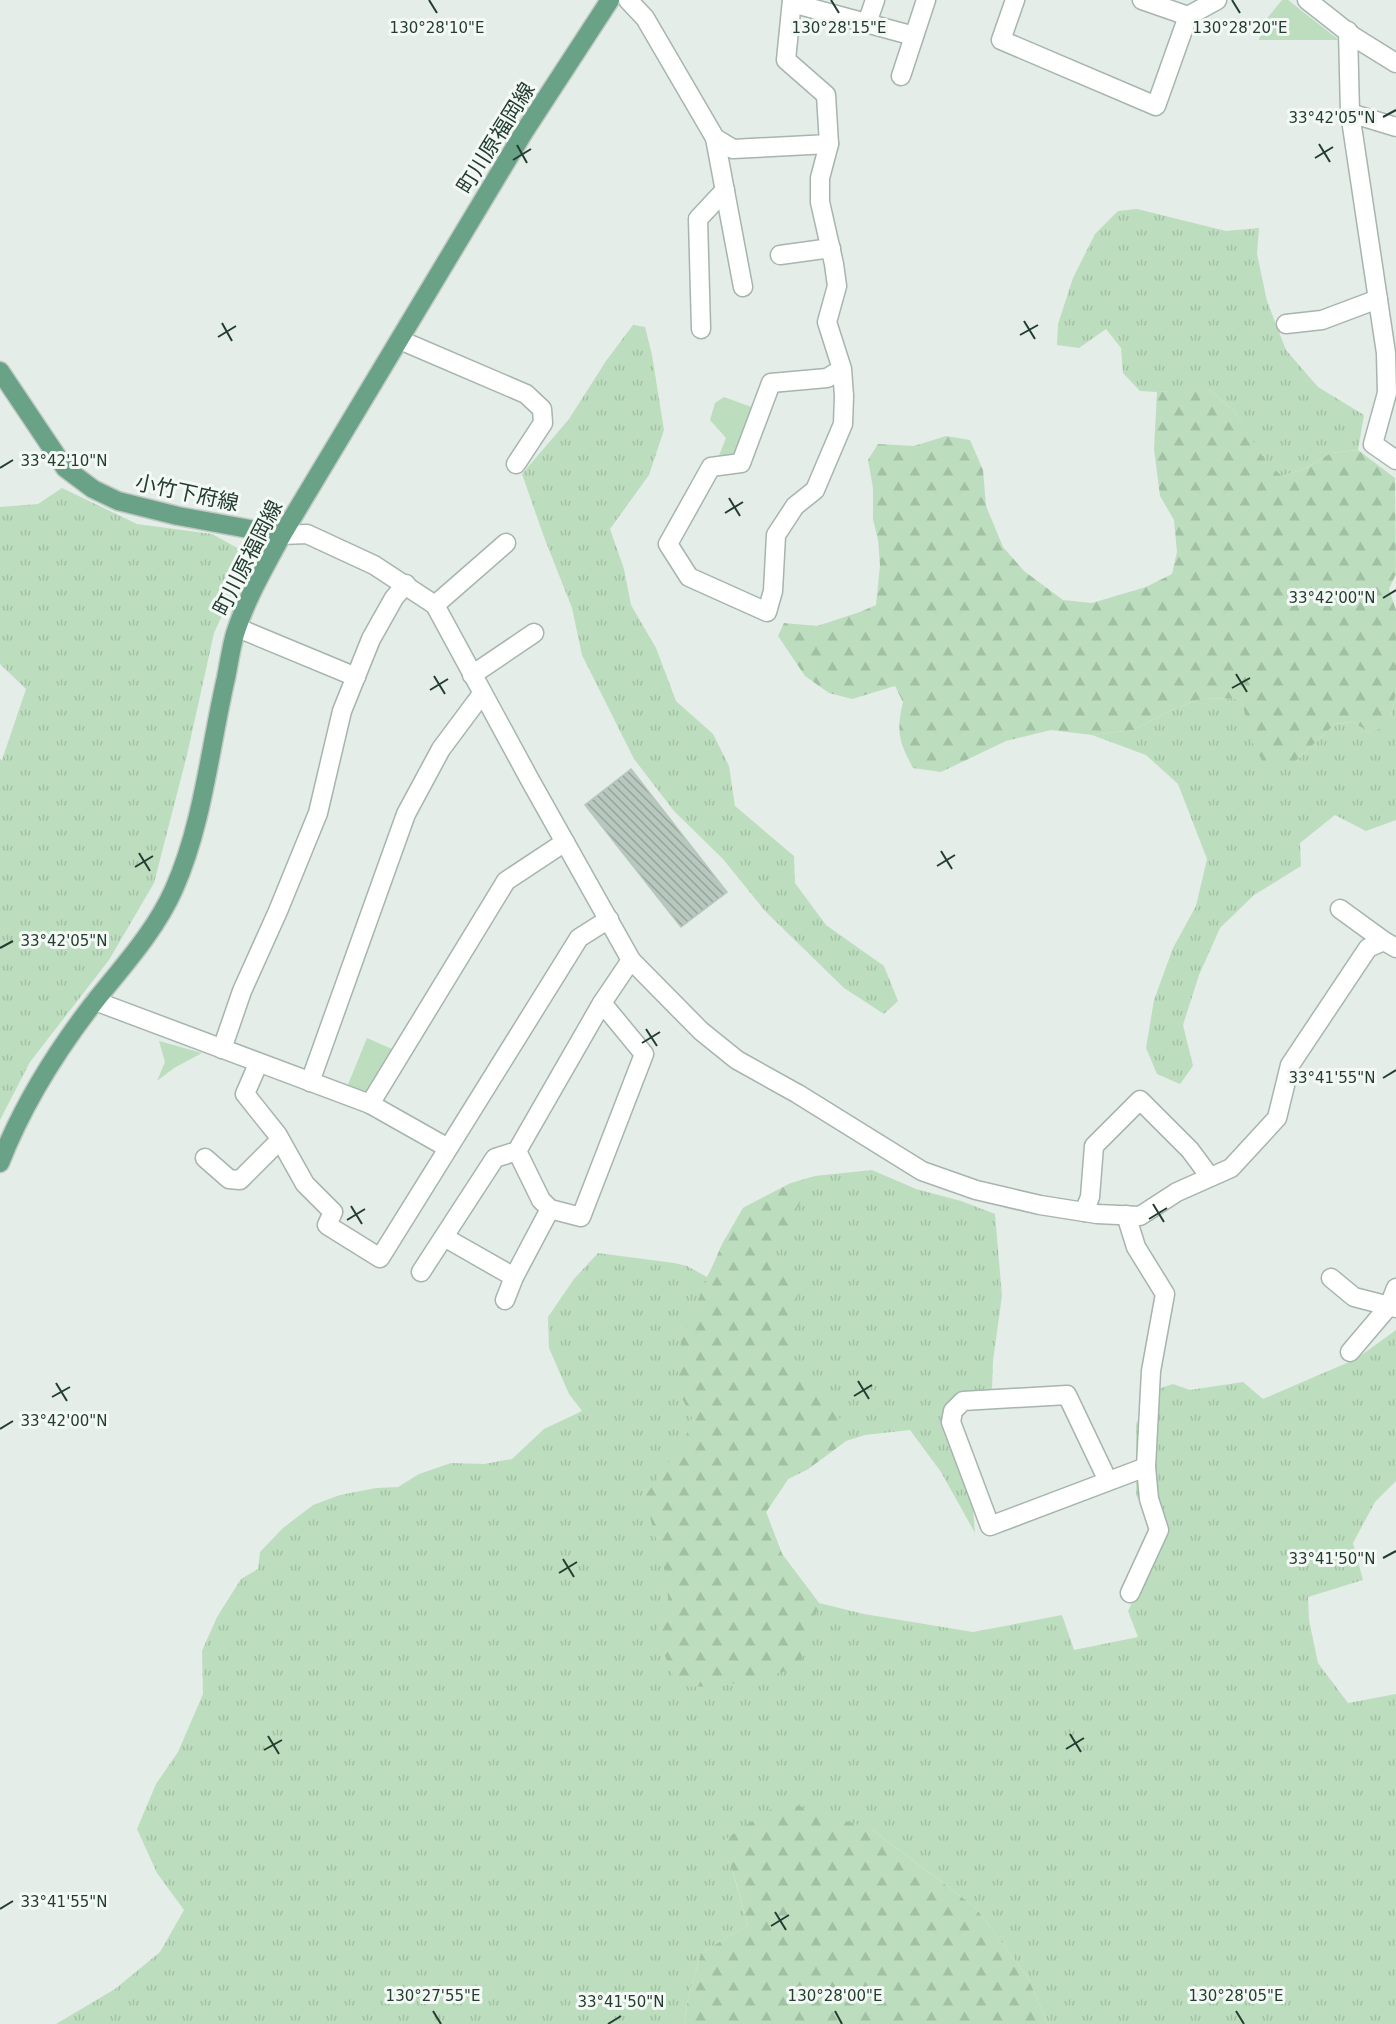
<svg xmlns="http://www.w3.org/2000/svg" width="1396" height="2024" font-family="'DejaVu Sans','Noto Sans JP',sans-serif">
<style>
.grass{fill:url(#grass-tufts)}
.forest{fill:url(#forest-firs)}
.park{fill:#bddebe}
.building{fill:url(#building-back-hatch);stroke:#b6c7bc;stroke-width:1.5}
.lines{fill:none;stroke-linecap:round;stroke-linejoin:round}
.minor-casing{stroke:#a6b5ad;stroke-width:21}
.major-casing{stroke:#c1c9c5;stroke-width:21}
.minor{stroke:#fff;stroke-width:18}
.major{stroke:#69a286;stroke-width:18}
.ticks{fill:none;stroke:#233e31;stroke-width:2}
.labels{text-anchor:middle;stroke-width:6;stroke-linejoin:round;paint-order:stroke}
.street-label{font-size:21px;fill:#233e31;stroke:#f4f9f6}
.ticks-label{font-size:15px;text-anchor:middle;fill:#233e31;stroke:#f4f9f6;stroke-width:6;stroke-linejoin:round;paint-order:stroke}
</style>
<defs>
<pattern id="grass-tufts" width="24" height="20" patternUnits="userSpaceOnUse" patternTransform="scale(1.5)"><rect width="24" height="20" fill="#bddebe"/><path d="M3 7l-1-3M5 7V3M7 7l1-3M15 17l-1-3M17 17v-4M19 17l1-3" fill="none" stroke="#a2c0a4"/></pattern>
<pattern id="forest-firs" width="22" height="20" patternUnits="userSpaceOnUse" patternTransform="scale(1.5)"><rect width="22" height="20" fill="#bddebe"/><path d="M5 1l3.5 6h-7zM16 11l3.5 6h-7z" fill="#a2c0a4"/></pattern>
<pattern id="building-back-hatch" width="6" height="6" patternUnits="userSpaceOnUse" patternTransform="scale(1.5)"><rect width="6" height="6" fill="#b9c8bf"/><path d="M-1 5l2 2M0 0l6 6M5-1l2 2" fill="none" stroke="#96a49c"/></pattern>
</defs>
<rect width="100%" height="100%" fill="#e4ede7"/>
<g class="grass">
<polygon points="1137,209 1226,231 1259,228 1257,254 1267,301 1286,350 1318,387 1364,415 1358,450 1331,453 1304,469 1282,476 1266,463 1235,412 1210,390 1157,392 1140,391 1123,373 1121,348 1106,329 1079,348 1057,345 1058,324 1073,278 1095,234 1118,211"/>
<polygon points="633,325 645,327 652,355 664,430 649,475 610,529 624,569 631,605 656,648 676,701 713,734 729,766 735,806 794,856 795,883 826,925 884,966 898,1001 884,1014 844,988 765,911 723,859 674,811 634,759 582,655 572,608 544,537 522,474 569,419 606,361"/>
<polygon points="62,488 137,524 212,534 250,555 214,633 187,755 154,883 109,960 30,1062 0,1120 0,759 2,760 26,689 0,664 0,507 38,504"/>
<polygon points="1396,692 1396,820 1366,831 1335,815 1300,843 1301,866 1254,895 1220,928 1199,975 1183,1025 1193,1066 1180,1084 1157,1074 1146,1048 1154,1000 1173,948 1196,906 1207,859 1178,784 1146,755 1092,735 1134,730 1167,712 1202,698 1241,699 1248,722 1296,761 1335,724 1353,722 1370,733 1391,716"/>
<polygon points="872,1170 916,1189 961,1201 995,1214 1002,1296 993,1361 992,1390 957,1399 942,1416 971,1483 975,1533 941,1472 910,1430 865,1435 846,1441 808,1469 788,1479 766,1512 782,1554 819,1603 864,1614 973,1632 1062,1615 1074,1650 1138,1637 1128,1611 1148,1570 1152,1523 1136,1495 1136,1424 1155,1390 1173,1384 1190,1390 1243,1382 1263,1399 1356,1359 1396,1330 1396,1481 1375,1502 1353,1543 1363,1580 1308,1597 1309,1620 1318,1663 1348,1703 1396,1694 1396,2024 1048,2024 1028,1978 975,1907 871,1829 733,1873 748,1925 701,1953 688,1998 684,2024 56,2024 115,1989 160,1952 184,1910 157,1873 137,1829 156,1784 178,1752 203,1694 202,1651 217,1617 241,1579 258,1569 260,1552 283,1528 313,1505 340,1495 376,1488 398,1487 419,1474 451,1463 484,1464 512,1459 544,1429 582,1411 569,1394 549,1348 548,1317 574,1279 598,1253 674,1263 687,1266 707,1277 743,1208 791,1183 815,1176"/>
</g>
<g class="forest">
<path d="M1186,390h24l25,22 31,50 16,14 22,-7 27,-16 27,-3 37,28 1,96 -7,15 7,21v82l-5,24 -7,11 -14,6 -17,-11 -18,2 -39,37 -31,4 -11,-18 -13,-48 -39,-1 -35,14 -33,18 -42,5 -41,-5 -45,11 -65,31 -28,-4c-14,-26 -17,-37 -10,-66l-8,-16 -43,13 -23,-6 -24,-17 -27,-40 6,-13 33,3 43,-14 16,-7 4,-40 -2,-25 -5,-21v-31l-5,-28 10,-16 36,2 32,-10 24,4 13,30 3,36 17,41 21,24 39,29 29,3 54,-16 26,-13 5,-22 -3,-32 -14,-24 -6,-47 3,-57z"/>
<path d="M791,1183l14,9 -16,33 -19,32 31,27 -13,45 7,47 38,19 13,46 -38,28 -20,10 -22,33 16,42 37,49 -20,65 -80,19 -41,-1 -23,-53c3,-5 8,-11 10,-17 12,-33 -16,-85 -19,-121l39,-56 7,-21 -15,-30 4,-48 41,-96 21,-36z"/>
<polygon points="783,1801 871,1829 975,1907 1028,1978 1048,2024 684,2024 688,1998 701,1953 748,1925 724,1840"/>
</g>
<g class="park">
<polygon points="1282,0 1288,0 1339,40 1259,40 1264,22"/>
<polygon points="724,397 754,408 741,452 718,458 726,438 710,420 715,403"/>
<polygon points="367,1038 392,1049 367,1094 347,1087"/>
<polygon points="159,1041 202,1053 174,1068 157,1081 165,1062"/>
</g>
<polygon class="building" points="631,769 727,892 681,927 585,805"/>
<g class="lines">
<defs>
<g id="minor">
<polyline points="628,0 645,18 715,138 733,149 829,144 826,95 786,60 792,0"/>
<polyline points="1015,0 1001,40 1156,106 1188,16"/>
<polyline points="1142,0 1188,16 1217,0"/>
<polyline points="1307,0 1354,37 1396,63"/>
<polyline points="792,3 914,36"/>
<polyline points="867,23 875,0"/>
<polyline points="1348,31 1350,113 1386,353 1387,393 1373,444 1396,460"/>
<polyline points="901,76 926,0"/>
<polyline points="1350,113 1396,127"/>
<polyline points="715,138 743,287"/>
<polyline points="829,144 820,178 820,202 834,264 837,286 827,322 842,369 844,396 843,424 815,490 795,506 776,535 773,591 767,612 689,577 668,544 711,467 741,463 771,383 827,378 842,369"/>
<polyline points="780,255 831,248"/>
<polyline points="1286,324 1322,320 1378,299"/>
<polyline points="701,329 698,219 725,190"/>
<polyline points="400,340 526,394 542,409 543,423 516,464"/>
<polyline points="282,535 307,534 374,565 435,605 530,780 631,960 701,1031 737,1060 798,1094 922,1171 976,1190 1040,1205 1097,1214 1140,1216 1177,1192 1231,1168 1277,1118 1290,1065 1368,948 1384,941 1396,948"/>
<polyline points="435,605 506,543"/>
<polyline points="238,628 356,677"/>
<polyline points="472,675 534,633"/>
<polyline points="1340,909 1384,941"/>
<polyline points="95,1001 370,1104 506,881 565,842"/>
<polyline points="222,1049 242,991 278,911 318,813 342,711 371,639 394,598 406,584"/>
<polyline points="258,1064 245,1094 277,1134 305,1184 333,1212 327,1225 380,1258 579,938 609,919"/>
<polyline points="310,1082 406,814 441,749 482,694"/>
<polyline points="370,1104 448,1148"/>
<polyline points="517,1151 541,1200 550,1209 581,1217 644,1054 602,1003"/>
<polyline points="205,1158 229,1179 240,1180 280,1140"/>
<polyline points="1084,1212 1090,1197 1094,1146 1140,1100 1190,1150 1210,1177"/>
<polyline points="444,1237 514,1277"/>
<polyline points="421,1272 495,1158 517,1151 602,1003 631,960"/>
<polyline points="1331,1278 1354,1297 1389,1306 1350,1352"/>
<polyline points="1396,1288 1389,1306 1396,1308"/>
<polyline points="505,1300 514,1277 550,1209"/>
<polyline points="1108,1481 1067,1395 963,1401 953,1411 951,1422 990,1526 1146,1467 1151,1371 1165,1294 1136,1247 1126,1215"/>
<polyline points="1130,1593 1159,1530 1149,1499 1146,1467"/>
</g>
<g id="major">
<polyline points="0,371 65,468 93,489 118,501 178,516 282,535"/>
<path d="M0,1163c23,-59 57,-113 96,-163 28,-35 60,-70 78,-111 29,-65 36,-142 52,-211 3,-15 5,-30 9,-44 11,-35 30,-67 47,-99l242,-403 86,-132"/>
</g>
</defs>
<use href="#minor" class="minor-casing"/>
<use href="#major" class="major-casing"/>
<use href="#minor" class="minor"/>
<use href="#major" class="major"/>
</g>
<path class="ticks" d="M429,0l8,13M831,0l8,13M1232,0l8,13M1383,117l13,-7M1319,144l11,18M517,145l10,18M1315,158l18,-11M513,160l18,-11M1024,321l11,18M222,323l10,18M1020,335l18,-10M218,337l18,-11M0,468l13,-8M729,498l11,18M725,513l18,-11M1383,598l13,-8M1236,674l11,18M434,676l11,18M1232,688l18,-10M430,690l18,-11M941,851l11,18M139,853l11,18M937,866l18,-11M135,867l18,-11M0,948l13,-7M646,1029l11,17M642,1043l18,-11M1383,1078l13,-8M1153,1204l11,18M351,1206l11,18M1149,1219l18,-11M347,1220l18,-11M858,1381l11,18M56,1383l11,18M854,1396l18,-11M52,1397l18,-10M0,1429l13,-8M1383,1558l13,-7M563,1559l11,18M559,1573l18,-11M1070,1734l11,18M268,1736l11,18M1066,1749l18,-11M264,1750l18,-10M0,1909l13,-8M775,1912l11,18M771,1926l18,-11M433,2011l8,13M835,2011l7,13M1236,2011l8,13M608,2024l13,-8"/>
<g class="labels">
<g class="street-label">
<text transform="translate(496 138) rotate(-58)" y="7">町川原福岡線</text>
<text transform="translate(187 493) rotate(12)" y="7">小竹下府線</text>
<text transform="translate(248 558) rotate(-63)" y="7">町川原福岡線</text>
</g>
</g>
<g class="ticks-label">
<text x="437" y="33">130°28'10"E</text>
<text x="1240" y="33">130°28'20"E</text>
<text x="839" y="33">130°28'15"E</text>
<text x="1332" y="123">33°42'05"N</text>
<text x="64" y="466">33°42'10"N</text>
<text x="1332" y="603">33°42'00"N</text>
<text x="64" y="946">33°42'05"N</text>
<text x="1332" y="1083">33°41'55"N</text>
<text x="64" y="1426">33°42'00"N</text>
<text x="1332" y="1564">33°41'50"N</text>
<text x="64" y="1907">33°41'55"N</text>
<text x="433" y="2001">130°27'55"E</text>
<text x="835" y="2001">130°28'00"E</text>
<text x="1236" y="2001">130°28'05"E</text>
<text x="621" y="2007">33°41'50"N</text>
</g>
</svg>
